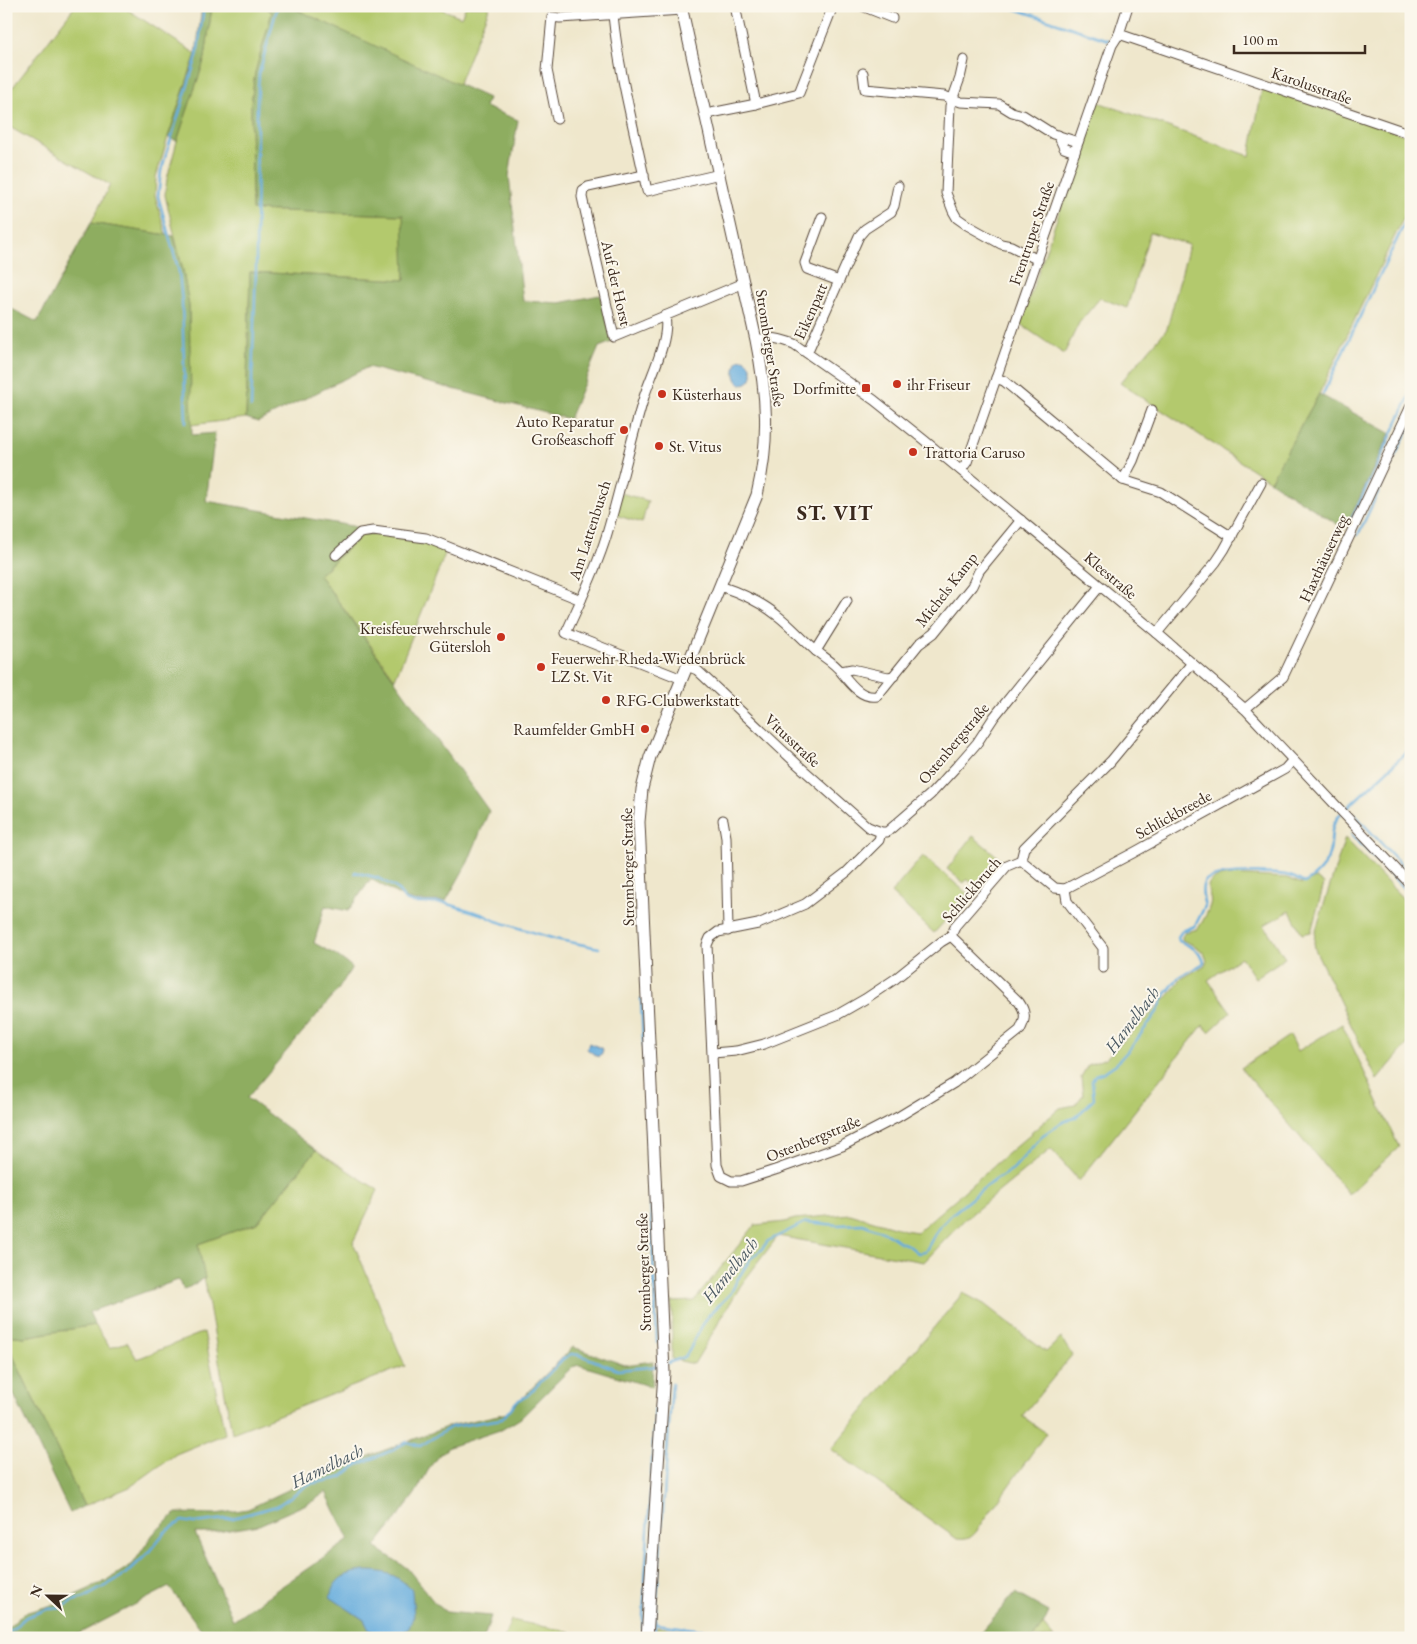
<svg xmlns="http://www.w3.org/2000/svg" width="1417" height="1644" font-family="'EB Garamond',serif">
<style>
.green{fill:#b3c96d;stroke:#777a46}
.forest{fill:#8ead60;stroke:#646c3f;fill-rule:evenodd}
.water{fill:#67addd;stroke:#516c7e}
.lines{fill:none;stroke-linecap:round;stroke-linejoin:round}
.stream{stroke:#67addd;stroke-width:2.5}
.minor-casing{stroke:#564638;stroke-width:11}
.major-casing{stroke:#564638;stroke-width:13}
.minor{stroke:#fff;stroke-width:9}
.major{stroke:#fff;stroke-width:11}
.poi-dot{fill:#c8321e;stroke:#fbf7ec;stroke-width:2}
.labels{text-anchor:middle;stroke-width:4;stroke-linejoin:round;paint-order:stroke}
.street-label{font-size:16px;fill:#3b2a1e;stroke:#fbf7ec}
.poi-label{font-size:16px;fill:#3b2a1e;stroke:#fbf7ec;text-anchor:start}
.water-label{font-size:18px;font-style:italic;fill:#4a5861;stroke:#fbf7ec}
.district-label{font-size:21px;font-weight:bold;letter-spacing:1px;fill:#3b2a1e;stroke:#fbf7ec}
</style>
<rect width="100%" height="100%" fill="#fbf7ec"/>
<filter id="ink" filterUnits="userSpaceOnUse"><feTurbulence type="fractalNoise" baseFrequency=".02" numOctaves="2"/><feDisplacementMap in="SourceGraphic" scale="10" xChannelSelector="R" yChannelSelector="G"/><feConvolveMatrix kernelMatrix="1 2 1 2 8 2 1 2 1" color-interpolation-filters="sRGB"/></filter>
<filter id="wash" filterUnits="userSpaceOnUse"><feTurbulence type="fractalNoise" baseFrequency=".0096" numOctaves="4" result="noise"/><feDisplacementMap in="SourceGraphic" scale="20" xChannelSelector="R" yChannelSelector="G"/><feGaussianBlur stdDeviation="1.12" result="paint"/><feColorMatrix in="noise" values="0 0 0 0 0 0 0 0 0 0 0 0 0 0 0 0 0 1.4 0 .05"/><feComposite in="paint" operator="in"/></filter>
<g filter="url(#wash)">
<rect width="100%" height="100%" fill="#efe7cc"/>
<g class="green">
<polygon points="75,6 122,6 196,54 168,137 156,177 155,195 166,235 91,223 110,185 6,125 6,82 13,87"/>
<polygon points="212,6 264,6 272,12 255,73 251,104 252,210 404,215 405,280 250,272 246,418 191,425 189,306 183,271 165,195 167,179 177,141 205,58"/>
<polygon points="289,6 434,6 461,17 466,6 490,6 458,85"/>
<polygon points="1262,88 1411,137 1411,202 1319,394 1270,481 1120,383 1167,329 1189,245 1150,232 1127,308 1100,298 1079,323 1064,354 1020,324 1098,102 1250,156"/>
<polygon points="621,493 648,501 642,523 615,515"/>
<polygon points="373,534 426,542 447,549 395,679 319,575 362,535"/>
<polygon points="973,836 1003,861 979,889 967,879 964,883 947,869"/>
<polygon points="1345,838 1411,907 1411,1040 1377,1080 1315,949 1314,942 1315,933"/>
<polygon points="923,856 969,895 934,933 891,893"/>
<path d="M1232,875l55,3 15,6 14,-6 8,6 -13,48 -9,2 -12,-23 -26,14 21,33 -30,20 -14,-21 -33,23 23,32 -22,20 -6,-7 -124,156 -28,-32 -87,71 -40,42 -146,-26 -37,49 -47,79 -22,-5v-57l22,-1 61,-76 30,-3 10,-3 55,-5 54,16 13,2 143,-124 15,-3 8,-10 -2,-18 7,-12 18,-7 27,-26 37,-38 11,-15 26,-15c0,-14 -13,-19 -25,-24v-3l3,-5 13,-3c4,-7 10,-16 12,-24 2,-6 -1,-10 -2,-16 -1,-12 16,-13 24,-14z"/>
<polygon points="1342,1024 1399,1147 1349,1194 1241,1068 1290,1035 1298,1051"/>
<polygon points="316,1150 378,1190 353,1242 405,1366 232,1433 198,1244 257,1223"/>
<path d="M963,1293l21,11 62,48 15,-14 11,17 -50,61 24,17 -70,99c-6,7 -10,8 -19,7l-126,-90z"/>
<polygon points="95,1325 110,1348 127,1342 137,1359 204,1332 225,1434 176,1454 130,1487 84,1506 6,1341 6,1335 24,1337"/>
<polygon points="511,1620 571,1632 572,1638 504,1638"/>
<polygon points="1043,1625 1054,1638 1033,1638"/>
<polygon points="657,1627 747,1638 656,1638"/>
</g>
<g class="forest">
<polygon points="202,6 212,6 205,58 177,141 168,137 196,54"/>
<polygon points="264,6 289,6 488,98 485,107 518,120 509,176 523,301 560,303 600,295 612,342 599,347 569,419 368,367 258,422 246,418 250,272 405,280 403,215 252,210 251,104 255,73 272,12"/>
<polygon points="91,223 174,236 183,271 189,306 192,435 215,433 206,501 352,526 373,534 361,535 319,575 489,811 468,862 446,901 415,901 404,898 371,879 348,911 325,906 314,943 336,955 352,967 338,990 247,1098 316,1150 257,1223 198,1244 205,1278 184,1290 178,1280 89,1312 95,1325 24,1337 6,1335 6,306 37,322"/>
<polygon points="1319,394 1390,433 1345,529 1270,481"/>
<polygon points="6,1341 84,1506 70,1513 6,1378"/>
<path d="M573,1347l52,18 28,-4 -1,26 -73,-22 -7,2 -51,51 -18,11 -54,18 -11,9 -8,11 -15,27 -40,53 32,21 27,34 12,10 45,4 -7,22h-257l-7,-10 -13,9 -38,-50 -99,51h-64v-8l18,-17 32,-9 50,-23 27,-17 20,-30 23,-21 40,1 32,-5 71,-34 130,-49 58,-13zM326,1492l23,48 -116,80 -38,-87h16l48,-8 54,-24zM351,1611l45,26 -26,-7 -6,-10z"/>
<polygon points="1015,1593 1049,1612 1043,1625 1033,1638 976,1638"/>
</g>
<g class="water">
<path d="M744,359c11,6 12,26 -4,25 -7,-6 -6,-15 -2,-24z"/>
<path d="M589,1043c5,3 10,3 14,6l-1,4 -3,4 -3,-1 -9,-7z"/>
<path d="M364,1571c23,0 32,3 48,19l2,25 -5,13 -13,10 -11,-1 -16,-7 -5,-10 -34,-23c4,-19 16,-24 34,-26z"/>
</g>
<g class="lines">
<g class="stream">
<polyline points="1007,6 1108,40"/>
<polyline points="1323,394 1411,210"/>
<polyline points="251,407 256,269 257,103 259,74 277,8 273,6"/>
<polyline points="186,423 182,302 179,272 158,196 161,171 197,56 204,6"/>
<polyline points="1349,525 1411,393"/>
<polyline points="1358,535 1411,423"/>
<polyline points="1345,810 1411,748"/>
<polyline points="1355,815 1411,875"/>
<polyline points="1351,834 1411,896"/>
<polyline points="355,873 355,872 378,878 396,888 405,900 414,903 445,903 484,915 496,921 555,939 599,948"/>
<polyline points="641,999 657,1343"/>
<path d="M668,1363l16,-6 5,-6 10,-20 9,-15 23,-23 6,-13 14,-22 10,-8 7,-9 38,-19 32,3 25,-1 25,10 12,8 8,3 10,8 7,-1 13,-23 14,-15 37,-30 24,-15 30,-34 18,-12 15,-6 18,-18 -2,-18 3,-6 9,-3 12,-8 16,-18 25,-34 8,-17 13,-17 26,-15c-2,-12 -14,-17 -25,-22l-1,-4 4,-6 13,-5 10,-20c-2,-7 -5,-20 1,-26 11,-9 66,-7 80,-5 6,1 13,5 18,8 11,-5 22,-17 25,-29 5,-16 -2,-26 12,-40"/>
<polyline points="656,1624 766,1638"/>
<polyline points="642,1634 655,1409"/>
<polyline points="6,1635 26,1617 48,1609 61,1608 72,1601 84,1598 126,1574 147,1554 165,1532 182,1521 195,1523 233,1518 277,1506 309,1484 340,1478 357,1465 388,1452 407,1442 420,1446 451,1427 502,1419 517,1401 527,1396 563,1359 571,1354 580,1355 618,1370 660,1366"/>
<polyline points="654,1638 672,1384"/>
</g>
</g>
</g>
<g filter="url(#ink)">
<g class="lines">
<defs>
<g id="minor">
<polyline points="735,6 756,104"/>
<polyline points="862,6 892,18"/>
<path d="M613,15c6,59 22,117 34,176l73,-17"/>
<polyline points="1119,34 1411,134"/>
<polyline points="964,60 960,78 950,106 946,193 953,211 957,218 967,225 1001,244 1011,246 1038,260"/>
<polyline points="863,73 865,89 944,96 961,102 999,104 1012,112 1023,115 1053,134 1078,142"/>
<polyline points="706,114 756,104 799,93 833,6"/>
<polyline points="557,119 547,70 552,17 560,18 682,10"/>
<polyline points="1058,135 1064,148 1075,152"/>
<polyline points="644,175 588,187 583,190 582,197 614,337 744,283"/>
<polyline points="822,217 805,263 807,269 839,281"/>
<path d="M665,316c5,23 -14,59 -21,81 -14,46 -24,94 -38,140 -10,33 -26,65 -40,96l116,46"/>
<path d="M756,340c15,-4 25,-1 38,4l80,56 50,40 233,193 88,76 166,176"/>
<polyline points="807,353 859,236 865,229 891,212 894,206 898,186"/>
<polyline points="996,378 1004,381 1123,480 1161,492 1232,537"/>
<polyline points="961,470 967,462 1112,45 1119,34 1128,6"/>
<polyline points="1123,480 1133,461 1152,410"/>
<polyline points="336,555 360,533 373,531 426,538 581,600"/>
<path d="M720,586c21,7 41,16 58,30 13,10 24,23 37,34 8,7 20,13 26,22 9,11 20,27 36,24l42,-52 15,-11 38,-47 7,-15 42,-51"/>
<polyline points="1157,633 1216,562 1224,550 1261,483"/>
<polyline points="816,651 847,601"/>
<polyline points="687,666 697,670 797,764 868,827 881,832 887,832 931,794 956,767 977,743 994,717 1100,586"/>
<polyline points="841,671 852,669 888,677 894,676"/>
<polyline points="1245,709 1283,677 1411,406"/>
<polyline points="723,820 726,837 728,931"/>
<path d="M881,832l-2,8 -32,32 -42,32 -47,20 -40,8 -8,6 -3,7 10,220 4,11 10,5h10l37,-12 64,-23 56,-29 56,-34 66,-53c6,-11 6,-18 -1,-28l-68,-66"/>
<polyline points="1021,860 1055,888 1065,889 1133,853 1285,769 1293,760"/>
<polyline points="1021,860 1024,848 1111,761 1192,663"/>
<polyline points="1065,889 1067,901 1103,948 1103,968"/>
<polyline points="713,1053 736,1051 764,1044 837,1015 865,999 895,979 941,942 951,936 956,925 1007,866 1021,860"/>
</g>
<path id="major" d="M647,1638l17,-266 -25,-550 3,-33 8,-32 107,-262c13,-55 10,-101 -1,-155l-75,-334"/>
</defs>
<use href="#minor" class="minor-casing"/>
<use href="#major" class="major-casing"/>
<use href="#minor" class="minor"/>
<use href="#major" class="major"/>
</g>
</g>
<g class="poi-dot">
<circle cx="897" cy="384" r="5"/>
<rect x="861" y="383" width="10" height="10" rx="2.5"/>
<circle cx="662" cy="394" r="5"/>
<circle cx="624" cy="430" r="5"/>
<circle cx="659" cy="446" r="5"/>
<circle cx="913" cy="452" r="5"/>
<circle cx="501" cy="637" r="5"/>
<circle cx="541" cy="667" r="5"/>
<circle cx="606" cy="700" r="5"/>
<circle cx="645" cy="729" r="5"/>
</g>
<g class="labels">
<g class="street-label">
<text transform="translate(1312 85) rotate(19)" y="6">Karolusstraße</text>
<text transform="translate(1031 233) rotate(-71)" y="6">Frentruper Straße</text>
<text transform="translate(617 283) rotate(77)" y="6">Auf der Horst</text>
<text transform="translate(810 311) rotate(-66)" y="6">Eikenpatt</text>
<text transform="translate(771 348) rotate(81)" y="6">Stromberger Straße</text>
<text transform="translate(589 530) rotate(-72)" y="6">Am Lattenbusch</text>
<text transform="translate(1323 558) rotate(-65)" y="6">Haxthäuserweg</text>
<text transform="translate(1111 575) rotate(40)" y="6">Kleestraße</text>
<text transform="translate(946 589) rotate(-52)" y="6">Michels Kamp</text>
<text transform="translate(793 740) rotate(43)" y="6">Vitusstraße</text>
<text transform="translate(953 743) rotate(-50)" y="6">Ostenbergstraße</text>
<text transform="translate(1173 814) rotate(-29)" y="6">Schlickbreede</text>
<text transform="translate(627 867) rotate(-91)" y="6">Stromberger Straße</text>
<text transform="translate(971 889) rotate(-49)" y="6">Schlickbruch</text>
<text transform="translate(813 1138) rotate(-22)" y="6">Ostenbergstraße</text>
<text transform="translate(643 1272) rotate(-92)" y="6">Stromberger Straße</text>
</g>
<g class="poi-label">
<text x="907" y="390">ihr Friseur</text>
<text x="856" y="394" text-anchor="end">Dorfmitte</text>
<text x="672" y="400">Küsterhaus</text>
<text x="614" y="427" text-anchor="end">Auto Reparatur<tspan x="614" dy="18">Großeaschoff</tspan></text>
<text x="669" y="452">St. Vitus</text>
<text x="923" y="458">Trattoria Caruso</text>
<text x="491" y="634" text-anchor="end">Kreisfeuerwehrschule<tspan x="491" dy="18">Gütersloh</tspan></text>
<text x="551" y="664">Feuerwehr Rheda-Wiedenbrück<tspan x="551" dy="18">LZ St. Vit</tspan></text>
<text x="616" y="706">RFG-Clubwerkstatt</text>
<text x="635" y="735" text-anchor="end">Raumfelder GmbH</text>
</g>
<g class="water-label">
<text transform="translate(1132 1020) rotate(-53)" y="6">Hamelbach</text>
<text transform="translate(730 1270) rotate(-51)" y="6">Hamelbach</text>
<text transform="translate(327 1466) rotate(-26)" y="6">Hamelbach</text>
</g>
<g class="district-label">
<text x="835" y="520">ST. VIT</text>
</g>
</g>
<rect width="1417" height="1644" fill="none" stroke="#fbf7ec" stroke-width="25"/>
<g transform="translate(48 1596) rotate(292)" stroke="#fbf7ec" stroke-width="4" paint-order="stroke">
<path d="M0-4L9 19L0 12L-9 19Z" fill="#3b2a1e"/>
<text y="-8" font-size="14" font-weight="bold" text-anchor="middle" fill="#3b2a1e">N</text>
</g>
<path d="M1234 45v8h131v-8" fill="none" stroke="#3b2a1e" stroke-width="2.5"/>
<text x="1242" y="45" font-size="15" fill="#3b2a1e" stroke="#fbf7ec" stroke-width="4" paint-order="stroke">100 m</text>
</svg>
